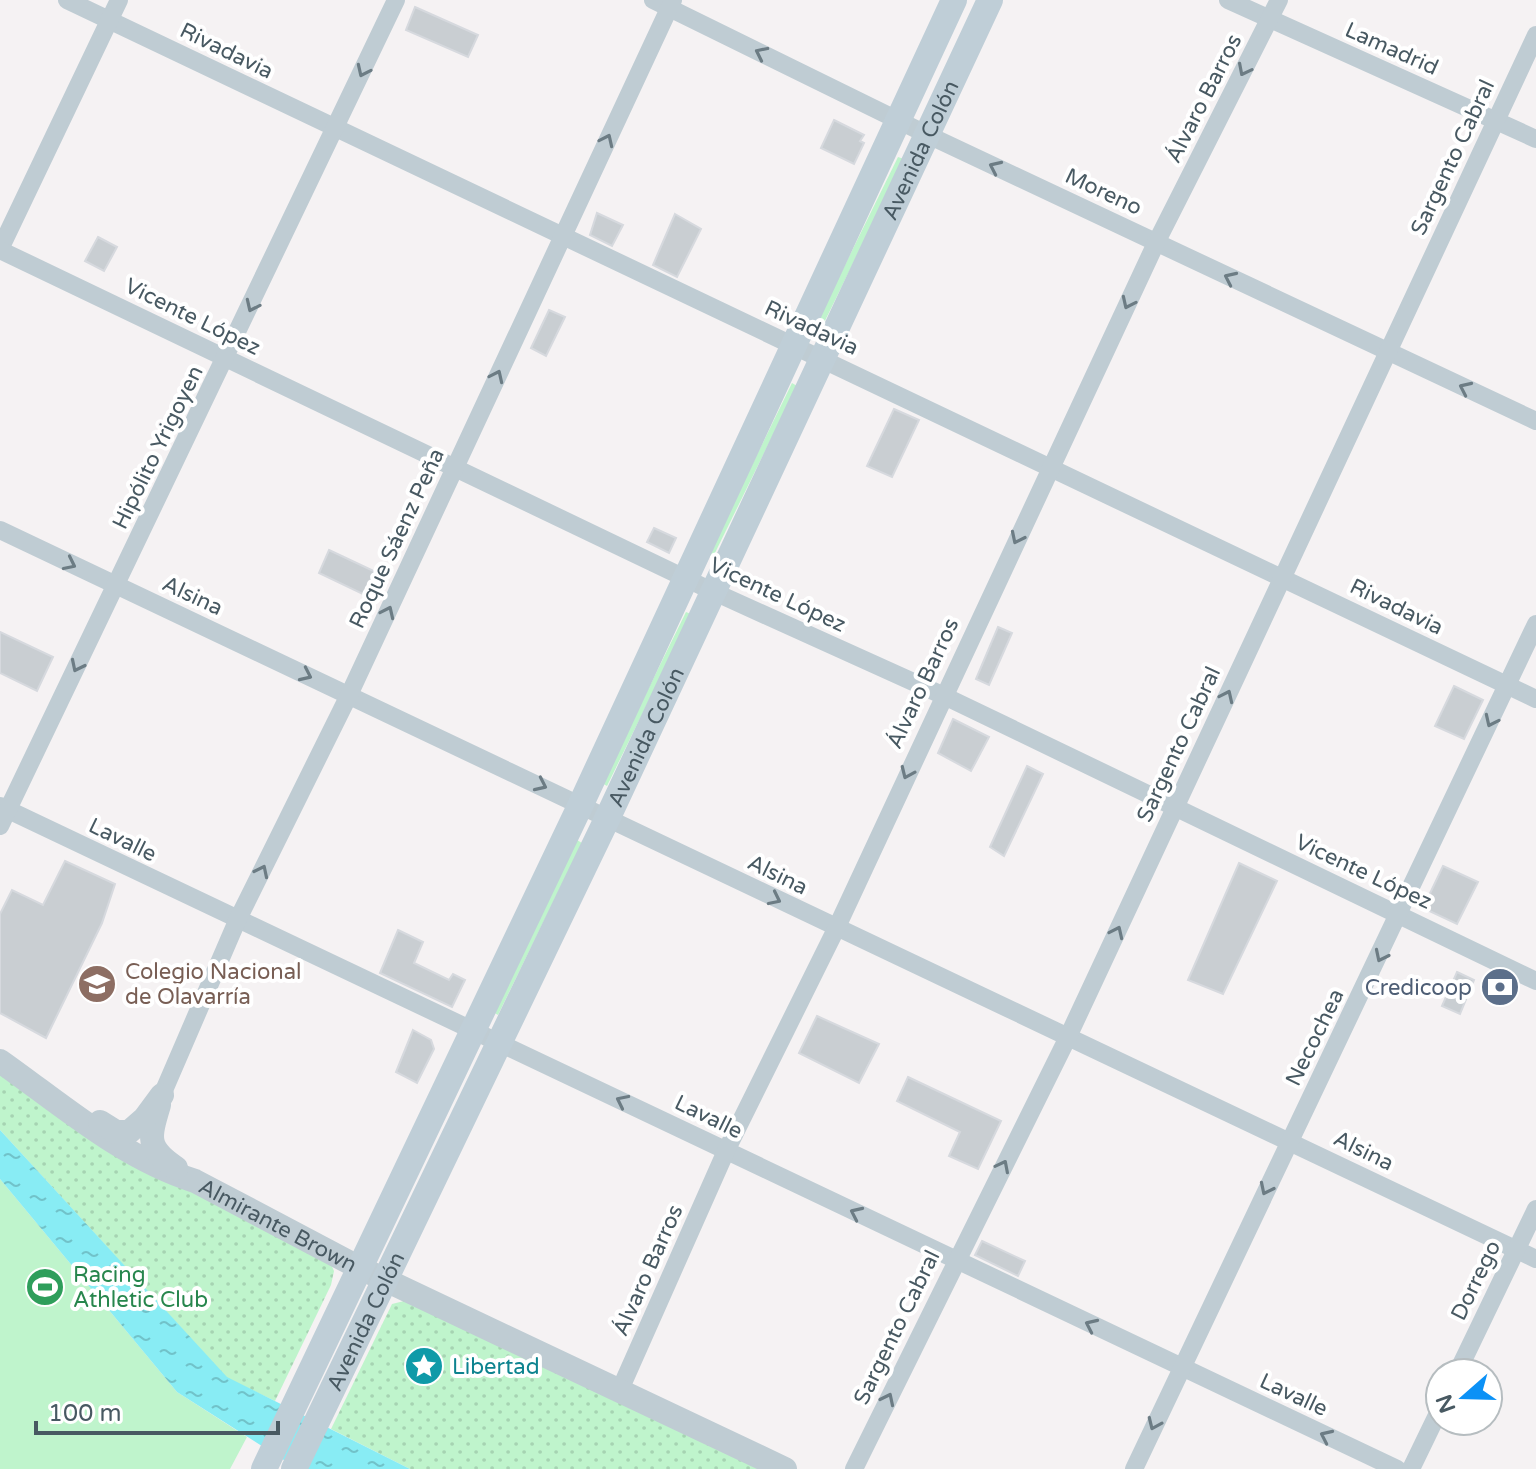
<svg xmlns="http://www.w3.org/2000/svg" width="1536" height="1469" font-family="'Varela Round',sans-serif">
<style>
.green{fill:#bff4cc}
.park{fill:url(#park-dots)}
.water{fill:url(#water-ripples)}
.building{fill:#c9ced2;stroke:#d6d9de;stroke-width:2}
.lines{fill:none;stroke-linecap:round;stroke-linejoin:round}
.minor{stroke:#bfccd3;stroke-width:18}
.tertiary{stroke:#bfccd3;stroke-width:24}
.secondary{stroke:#bfced7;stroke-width:26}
.oneway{stroke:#6c7c84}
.labels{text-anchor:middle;stroke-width:8;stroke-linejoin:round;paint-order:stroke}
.street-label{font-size:22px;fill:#485962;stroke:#fff}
.education-label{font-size:22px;fill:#785e54;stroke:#fff;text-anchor:start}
.service-label{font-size:22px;fill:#4e5e75;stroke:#fff;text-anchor:end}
.leisure-label{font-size:22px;fill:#27864d;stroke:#fff;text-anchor:start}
.culture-label{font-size:22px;fill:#0d838f;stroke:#fff;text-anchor:start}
</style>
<defs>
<pattern id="park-dots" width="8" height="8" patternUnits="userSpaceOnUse" patternTransform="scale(2)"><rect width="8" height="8" fill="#bff4cc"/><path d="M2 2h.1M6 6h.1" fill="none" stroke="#a6d3b2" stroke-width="1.8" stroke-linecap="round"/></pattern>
<pattern id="water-ripples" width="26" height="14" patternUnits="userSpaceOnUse" patternTransform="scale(2)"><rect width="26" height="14" fill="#88ecf4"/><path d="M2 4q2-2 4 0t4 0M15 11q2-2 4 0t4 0" fill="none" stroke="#71c2c9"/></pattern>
</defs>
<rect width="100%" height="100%" fill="#f5f2f3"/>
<g class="green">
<polygon points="898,157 904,159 820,331 814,328"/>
<polygon points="792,383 797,386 713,557 708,555"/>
<polygon points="686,612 691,614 607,786 602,783"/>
<polygon points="577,840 582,843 498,1015 493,1012"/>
<polygon points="0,1179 177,1392 247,1437 230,1469 0,1469"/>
</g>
<g class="park">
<polygon points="0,1074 330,1262 334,1271 331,1285 275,1401 227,1378 0,1130"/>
<polygon points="408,1300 765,1469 410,1469 331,1429 392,1304"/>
</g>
<polygon class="water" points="0,1130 227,1377 410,1469 298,1469 177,1392 0,1179"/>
<g class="building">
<polygon points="415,7 478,35 468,57 406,30"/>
<polygon points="834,120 864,135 860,141 864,143 854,164 821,148"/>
<polygon points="597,213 623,225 612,246 590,235"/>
<polygon points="675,214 701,229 677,277 653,265"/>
<polygon points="98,237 117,247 104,271 85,261"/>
<polygon points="549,310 565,317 546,356 531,348"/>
<polygon points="894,409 919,420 892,477 867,466"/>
<polygon points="654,528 676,538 669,553 647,542"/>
<polygon points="329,550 380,574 369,597 319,573"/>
<polygon points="998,627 1012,633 989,685 976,679"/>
<polygon points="0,632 53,657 37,691 0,673"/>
<polygon points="1454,686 1483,700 1464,739 1435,726"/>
<polygon points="953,719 989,737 971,771 938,753"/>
<polygon points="1027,766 1043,774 1004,856 990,847"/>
<polygon points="65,861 115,884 102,923 46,1038 0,1013 0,914 12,890 43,905"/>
<polygon points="1239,863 1277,881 1223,994 1188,980"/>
<polygon points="1443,866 1478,882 1457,924 1423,908"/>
<polygon points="398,930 423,942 414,963 449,980 453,974 465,980 452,1007 380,973"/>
<polygon points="1457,972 1474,980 1460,1014 1442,1006"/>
<polygon points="817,1016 879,1044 859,1083 799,1053"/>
<polygon points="413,1030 431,1040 434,1049 417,1083 396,1072"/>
<polygon points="908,1077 1001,1121 978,1169 949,1156 960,1132 897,1101"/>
<polygon points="982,1241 1025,1261 1018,1276 975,1255"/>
</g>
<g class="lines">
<g class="minor">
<polyline points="67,0 1536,699"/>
<polyline points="653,0 928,135 1536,421"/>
<polyline points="1228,0 1536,139"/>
<polyline points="0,249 119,0"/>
<polyline points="0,250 712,591 942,695 1536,981"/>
<polyline points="0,530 1536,1259"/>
<polyline points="0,806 1397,1469"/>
<polyline points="0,826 396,0"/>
<polyline points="162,1095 237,921 349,695 673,0"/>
<polyline points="1457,1373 1536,1209"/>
<polyline points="619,1392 726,1151 836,929 1156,243 1279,0"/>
<polyline points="854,1469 1067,1039 1536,35"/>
<polyline points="1134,1469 1536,624"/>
<polyline points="1411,1469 1440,1409"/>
</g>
<g class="tertiary">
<path id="s1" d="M0,1061c61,43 122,97 195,120l163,86 427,202"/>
<path d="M159,1105c-10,33 -13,43 17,63"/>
<polyline points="100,1122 116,1132 129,1132 145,1118 162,1095"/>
</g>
<g class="secondary">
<polyline points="264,1469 581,804 954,0"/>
<path id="s2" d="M294,1469l314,-652 382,-817"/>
</g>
</g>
<defs><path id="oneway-chevron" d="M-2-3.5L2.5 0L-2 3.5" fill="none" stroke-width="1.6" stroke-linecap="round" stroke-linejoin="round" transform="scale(2)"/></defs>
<g class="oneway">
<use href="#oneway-chevron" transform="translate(761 53) rotate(-154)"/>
<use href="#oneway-chevron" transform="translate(1244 70) rotate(117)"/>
<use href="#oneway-chevron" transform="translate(363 71) rotate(115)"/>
<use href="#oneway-chevron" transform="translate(607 140) rotate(-65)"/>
<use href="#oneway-chevron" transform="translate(995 167) rotate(-155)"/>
<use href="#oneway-chevron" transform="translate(1230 278) rotate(-155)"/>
<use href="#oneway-chevron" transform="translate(1128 303) rotate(115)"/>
<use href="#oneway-chevron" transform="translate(252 306) rotate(115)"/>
<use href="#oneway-chevron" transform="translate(497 376) rotate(-65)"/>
<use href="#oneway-chevron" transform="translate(1465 388) rotate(-155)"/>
<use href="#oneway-chevron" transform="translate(1017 538) rotate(116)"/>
<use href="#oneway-chevron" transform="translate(70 564) rotate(26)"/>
<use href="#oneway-chevron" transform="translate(388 612) rotate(-65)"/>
<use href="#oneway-chevron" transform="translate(77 666) rotate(116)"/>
<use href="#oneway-chevron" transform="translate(306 675) rotate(25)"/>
<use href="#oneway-chevron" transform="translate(1227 696) rotate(-65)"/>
<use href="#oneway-chevron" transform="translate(1491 721) rotate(115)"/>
<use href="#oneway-chevron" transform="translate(907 773) rotate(114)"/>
<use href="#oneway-chevron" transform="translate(541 785) rotate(25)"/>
<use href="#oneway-chevron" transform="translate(262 871) rotate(-64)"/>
<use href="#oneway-chevron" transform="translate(775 899) rotate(26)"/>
<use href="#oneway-chevron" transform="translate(1117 932) rotate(-65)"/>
<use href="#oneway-chevron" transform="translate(1381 956) rotate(116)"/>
<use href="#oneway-chevron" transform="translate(622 1101) rotate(-154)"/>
<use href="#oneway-chevron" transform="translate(1003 1166) rotate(-63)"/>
<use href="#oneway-chevron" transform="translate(1266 1189) rotate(116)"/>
<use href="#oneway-chevron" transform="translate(856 1213) rotate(-155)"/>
<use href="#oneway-chevron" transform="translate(1091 1325) rotate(-155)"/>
<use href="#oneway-chevron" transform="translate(888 1399) rotate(-64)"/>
<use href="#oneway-chevron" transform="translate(1154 1424) rotate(114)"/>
<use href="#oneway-chevron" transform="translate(1326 1436) rotate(-155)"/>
</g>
<defs>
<symbol id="school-disc" viewBox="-11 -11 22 22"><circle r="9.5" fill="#8d6e63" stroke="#fff"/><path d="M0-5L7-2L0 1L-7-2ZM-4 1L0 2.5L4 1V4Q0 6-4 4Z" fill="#fff"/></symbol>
<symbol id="bank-disc" viewBox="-11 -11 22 22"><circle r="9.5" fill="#5c6f8a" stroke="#fff"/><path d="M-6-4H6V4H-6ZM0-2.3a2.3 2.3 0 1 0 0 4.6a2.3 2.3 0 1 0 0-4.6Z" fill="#fff"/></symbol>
<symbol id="stadium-disc" viewBox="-11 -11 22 22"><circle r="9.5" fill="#2e9e5b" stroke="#fff"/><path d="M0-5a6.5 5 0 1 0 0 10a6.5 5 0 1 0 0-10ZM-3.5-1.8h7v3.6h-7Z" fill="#fff"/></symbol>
<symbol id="sight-disc" viewBox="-11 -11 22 22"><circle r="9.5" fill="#0f9aa8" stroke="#fff"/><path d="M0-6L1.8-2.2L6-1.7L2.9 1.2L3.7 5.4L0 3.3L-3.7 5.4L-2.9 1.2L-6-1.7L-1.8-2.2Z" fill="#fff"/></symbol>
</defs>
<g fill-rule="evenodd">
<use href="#school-disc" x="75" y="962" width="44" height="44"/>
<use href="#bank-disc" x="1478" y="965" width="44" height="44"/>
<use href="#stadium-disc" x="23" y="1265" width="44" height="44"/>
<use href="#sight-disc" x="402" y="1344" width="44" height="44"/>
</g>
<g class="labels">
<g class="street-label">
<text transform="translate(1392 48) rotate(24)" y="8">Lamadrid</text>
<text transform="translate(227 50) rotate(26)" y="8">Rivadavia</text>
<text transform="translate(1203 98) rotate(-63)" y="8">Álvaro Barros</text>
<text dy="8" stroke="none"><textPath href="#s2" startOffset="1460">Avenida Colón</textPath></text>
<text transform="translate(1452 157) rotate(-65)" y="8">Sargento Cabral</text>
<text transform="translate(1104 191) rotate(25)" y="8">Moreno</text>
<text transform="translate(193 316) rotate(26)" y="8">Vicente López</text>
<text transform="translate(812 327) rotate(25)" y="8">Rivadavia</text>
<text transform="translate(157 447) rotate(-64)" y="8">Hipólito Yrigoyen</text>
<text transform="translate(396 538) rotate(-65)" y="8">Roque Sáenz Peña</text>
<text transform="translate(778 594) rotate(25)" y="8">Vicente López</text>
<text transform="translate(193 595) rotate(25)" y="8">Alsina</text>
<text transform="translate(1397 606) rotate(26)" y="8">Rivadavia</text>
<text transform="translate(922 683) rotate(-65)" y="8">Álvaro Barros</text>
<text dy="8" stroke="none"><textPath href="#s2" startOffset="812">Avenida Colón</textPath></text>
<text transform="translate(1178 744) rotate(-65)" y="8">Sargento Cabral</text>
<text transform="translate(123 839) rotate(26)" y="8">Lavalle</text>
<text transform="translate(1364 871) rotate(25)" y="8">Vicente López</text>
<text transform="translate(778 874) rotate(26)" y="8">Alsina</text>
<text transform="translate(1314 1037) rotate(-64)" y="8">Necochea</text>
<text transform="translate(709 1116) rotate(26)" y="8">Lavalle</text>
<text transform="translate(1364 1150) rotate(26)" y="8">Alsina</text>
<text dy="8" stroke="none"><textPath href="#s1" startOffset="324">Almirante Brown</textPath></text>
<text transform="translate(647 1270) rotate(-66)" y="8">Álvaro Barros</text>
<text transform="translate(1475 1280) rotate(-64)" y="8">Dorrego</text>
<text dy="8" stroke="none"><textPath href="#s2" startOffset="164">Avenida Colón</textPath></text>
<text transform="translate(896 1327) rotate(-64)" y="8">Sargento Cabral</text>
<text transform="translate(1294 1394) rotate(25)" y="8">Lavalle</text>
</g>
<g class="education-label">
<text x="125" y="979">Colegio Nacional<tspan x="125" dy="25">de Olavarría</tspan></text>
</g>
<g class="service-label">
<text x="1472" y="995">Credicoop</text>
</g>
<g class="leisure-label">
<text x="73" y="1282">Racing<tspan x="73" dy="25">Athletic Club</tspan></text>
</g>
<g class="culture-label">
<text x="452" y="1374">Libertad</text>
</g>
</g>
<g transform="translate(1464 1397) rotate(250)"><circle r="38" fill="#ffffff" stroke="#b6bdc0" stroke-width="2"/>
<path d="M0-6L14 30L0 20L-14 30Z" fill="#0b91f6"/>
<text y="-12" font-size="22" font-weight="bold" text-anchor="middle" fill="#485962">N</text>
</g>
<path d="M36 1421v12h242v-12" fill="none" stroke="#485962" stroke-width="4"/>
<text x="48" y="1421" font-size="24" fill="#485962" stroke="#ffffff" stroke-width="6" paint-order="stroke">100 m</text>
</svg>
